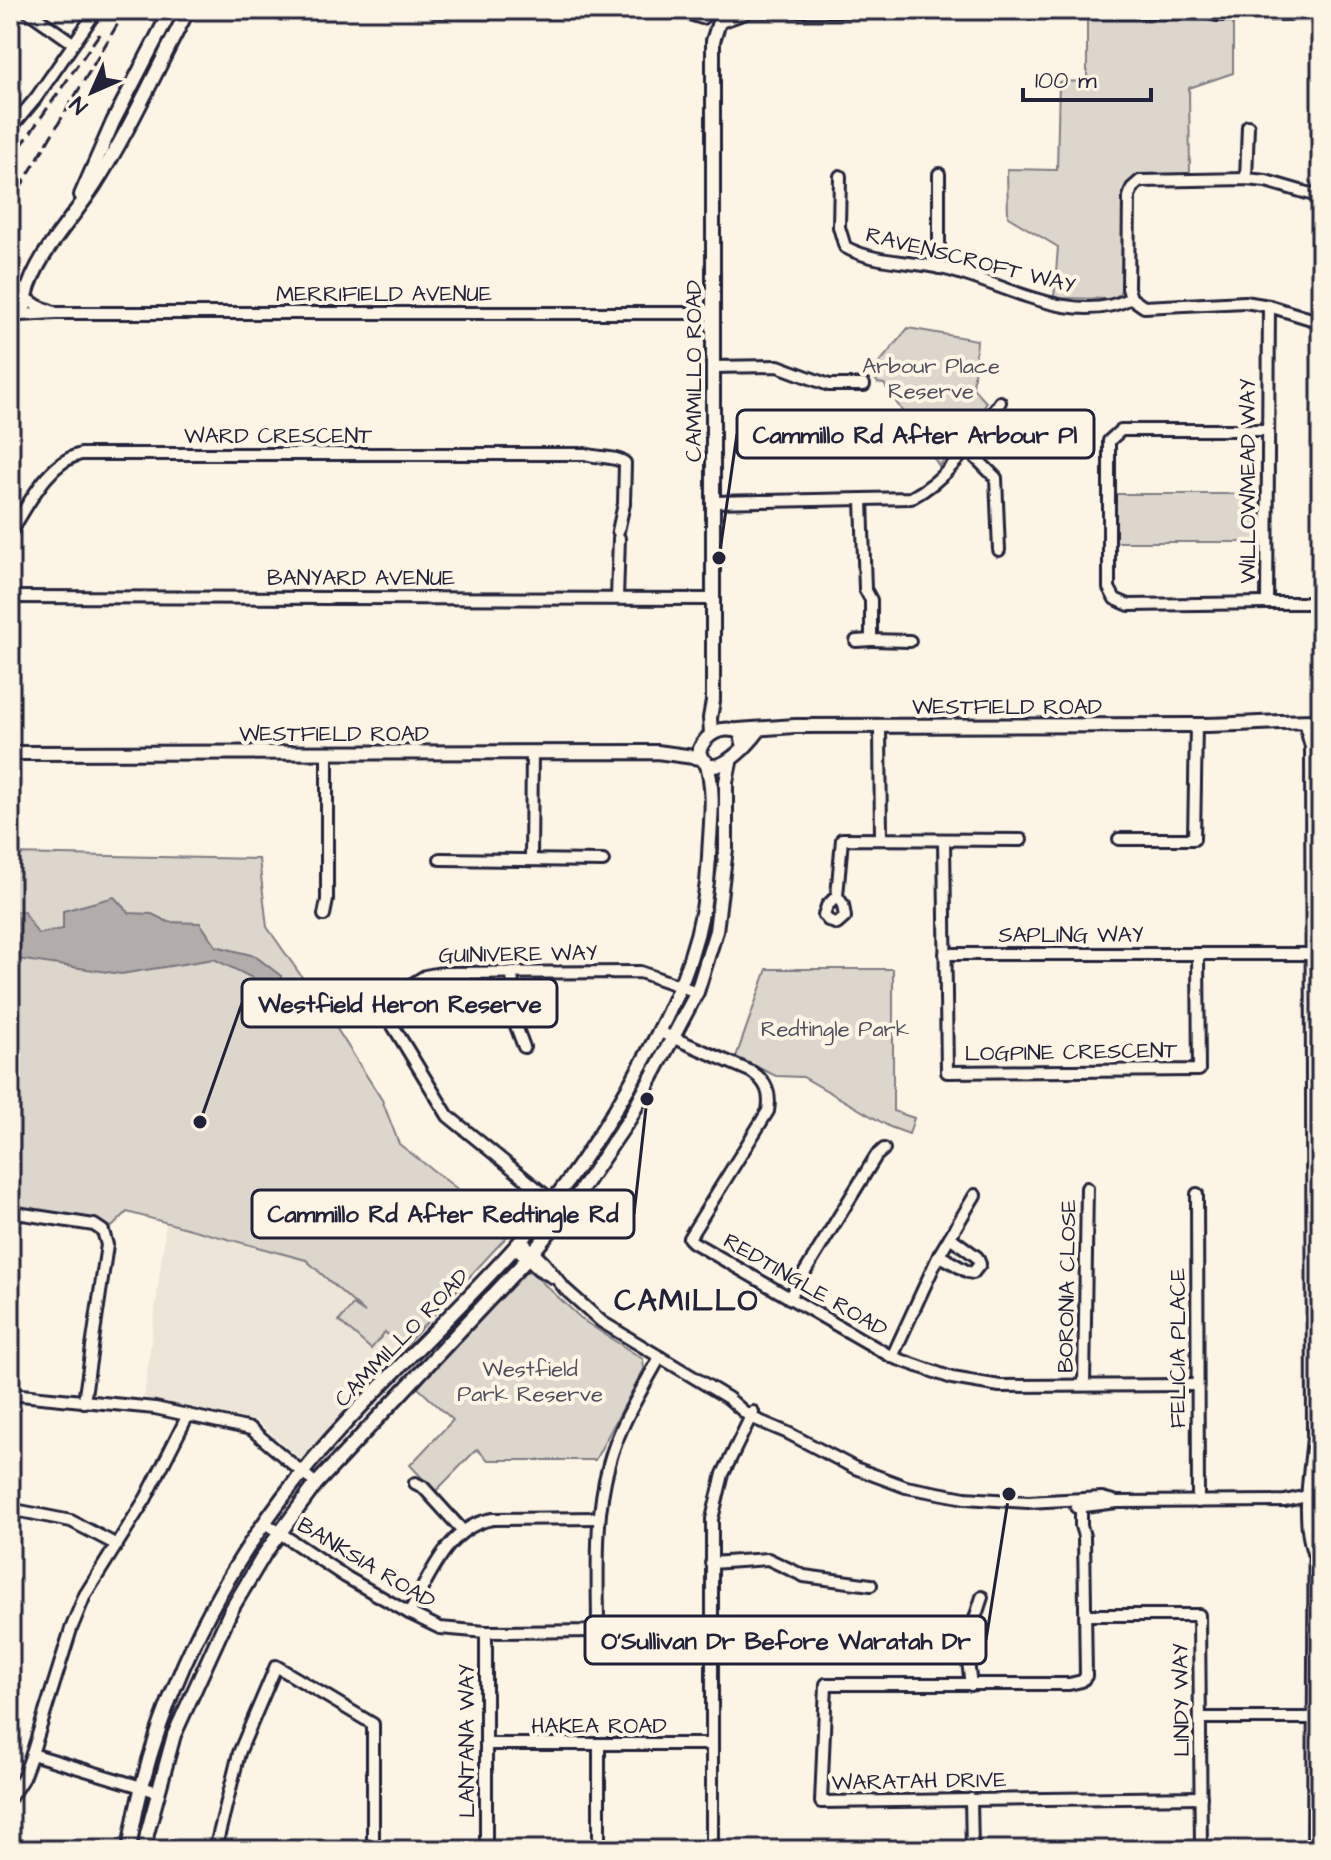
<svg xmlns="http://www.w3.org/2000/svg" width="1331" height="1860" font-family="'Architects Daughter',sans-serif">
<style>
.built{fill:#ece5d8}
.green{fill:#dcd6cc;stroke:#7f7c84;stroke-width:2}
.water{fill:#b2adab;stroke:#78757e;stroke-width:2}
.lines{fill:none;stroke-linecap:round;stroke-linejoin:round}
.minor-casing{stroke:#22223b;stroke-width:16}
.major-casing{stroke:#22223b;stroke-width:18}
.minor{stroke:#fcf5e5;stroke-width:10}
.major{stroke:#fcf5e5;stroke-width:12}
.rail{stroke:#22223b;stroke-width:3;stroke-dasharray:12 6;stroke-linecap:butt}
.labels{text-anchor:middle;stroke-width:8;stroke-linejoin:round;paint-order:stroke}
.street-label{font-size:22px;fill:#22223b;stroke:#fcf5e5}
.park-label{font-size:22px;fill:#504f5f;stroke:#fcf5e5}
.district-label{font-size:30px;font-weight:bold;letter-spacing:2px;fill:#22223b;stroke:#fcf5e5}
.leader{fill:none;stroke:#22223b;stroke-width:3}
.callout-dot{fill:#22223b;stroke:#fcf5e5;stroke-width:3}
.callout{fill:#fcf5e5;stroke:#22223b;stroke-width:3}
.callout-label{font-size:24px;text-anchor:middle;font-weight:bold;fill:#22223b}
</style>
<rect width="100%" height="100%" fill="#fcf5e5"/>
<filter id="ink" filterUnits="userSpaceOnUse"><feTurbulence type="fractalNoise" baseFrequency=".0125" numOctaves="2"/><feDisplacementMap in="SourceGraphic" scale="16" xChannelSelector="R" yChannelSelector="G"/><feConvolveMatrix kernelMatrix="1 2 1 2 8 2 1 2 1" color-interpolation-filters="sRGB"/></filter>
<g filter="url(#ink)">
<polygon class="built" points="166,1224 306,1260 403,1348 301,1459 257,1421 144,1398"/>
<g class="green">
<polygon points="1087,19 1233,21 1233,73 1189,88 1190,174 1139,175 1124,188 1122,284 1120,293 1114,299 1054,298 1058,247 1008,217 1007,169 1057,170 1059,82 1087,81"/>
<polygon points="908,328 977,340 973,388 986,402 980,421 939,466 884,384 878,383 871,373"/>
<rect x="1114" y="494" width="148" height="48"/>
<polygon points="10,854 259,859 267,927 325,1010 382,1100 399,1144 512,1231 403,1348 385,1332 371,1349 339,1321 353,1305 365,1313 306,1260 127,1212 112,1227 10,1206"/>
<polygon points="767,969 893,969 893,1111 914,1118 909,1134 890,1127 803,1077 776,1076 736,1057"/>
<polygon points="524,1271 531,1272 584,1321 643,1359 644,1369 595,1460 488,1460 477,1449 435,1492 410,1465 453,1420 418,1388 450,1347"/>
</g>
<polygon class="water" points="114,897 129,913 152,914 168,922 200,923 216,946 255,956 281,976 281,992 214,959 121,974 10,958 10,912 23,911 38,934 63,929 63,911"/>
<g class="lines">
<defs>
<g id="minor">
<polyline points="26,10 73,43"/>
<polyline points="246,10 248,10"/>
<polyline points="10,129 36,98 97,10"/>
<path d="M840,176l-1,51 6,20c29,16 64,14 96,21 57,12 132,61 190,30l13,9 101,-5 24,4 52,16"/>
<polyline points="1246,179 1248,126"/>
<polyline points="939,268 939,174"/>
<polyline points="26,298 38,306 54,312"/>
<polyline points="1131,298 1128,288 1129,197 1132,188 1140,181 1246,179 1266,181 1321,197"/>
<polyline points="1269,306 1267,603 1321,603"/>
<polyline points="20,315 56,313 712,313"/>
<polyline points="712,367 778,366 829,385 864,385"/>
<polyline points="967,449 996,478 999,550"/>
<polyline points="862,500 865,589 871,600 871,640 910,641"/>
<path d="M713,502l198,-4c40,-21 64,-60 89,-96"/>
<path d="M10,533c18,-27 37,-71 71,-79h504c12,4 31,2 40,9l-1,41 -6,27"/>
<polyline points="10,597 712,599"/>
<polyline points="617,598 619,538"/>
<polyline points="1267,603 1129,605 1115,599 1109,588 1109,441 1121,430 1268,430"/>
<polyline points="856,641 871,640"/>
<polyline points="1304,721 1311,747"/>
<polyline points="880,726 881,839"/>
<polyline points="1119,839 1194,839 1196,725"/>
<polyline points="944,840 947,1072 1199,1070 1198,955"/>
<polyline points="440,859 603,861"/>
<polyline points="531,859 532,752"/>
<polyline points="837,896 827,906 824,915 828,920 837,924 845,917 843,905 837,896 842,839 1021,840"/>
<polyline points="324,915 327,900 327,752"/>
<polyline points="945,954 1311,954"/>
<polyline points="512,973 516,1026 524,1047"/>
<path d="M660,1032l92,40c15,10 19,22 16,39l-79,127 4,4 199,115 60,21 48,8 197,-1"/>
<polyline points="1197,1194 1198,1502"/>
<polyline points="10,1212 94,1225 103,1231 107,1245 84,1402"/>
<polyline points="566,1212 448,1116 390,1021 390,1002 397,993 425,976 441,973 640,972 697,992"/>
<polyline points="521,1240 544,1263 565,1289 602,1322 728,1398 750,1417 788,1433 855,1468 906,1487 965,1498 1028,1502 1102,1498 1117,1502"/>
<polyline points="515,1247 538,1269 552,1277"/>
<polyline points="939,1255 968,1272 973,1273 980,1264 977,1257 950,1237"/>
<polyline points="789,1298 876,1156 884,1149"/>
<polyline points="892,1357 939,1255 975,1195"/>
<polyline points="1084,1385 1087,1188"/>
<polyline points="10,1394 155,1408 251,1429 316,1484"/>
<polyline points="415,1483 423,1487 463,1531"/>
<polyline points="1081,1500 1081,1526 1084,1536 1086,1676 1082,1681 1069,1684 826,1684 821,1802 1201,1797"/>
<polyline points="1076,1507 1117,1502 1285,1501 1311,1495"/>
<polyline points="10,1509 71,1521 117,1545"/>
<path d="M265,1523l81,54 63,36 31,15 46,4 112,-1c0,-56 -4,-113 11,-167 10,-38 32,-73 51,-107"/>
<path d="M1313,1553c-12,-37 -3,-79 0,-116l-2,-690 5,-26"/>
<polyline points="711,1563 768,1559 804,1576 871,1585"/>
<path d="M409,1613c20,-35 38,-87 84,-94l106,-1"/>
<polyline points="1086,1615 1199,1615 1201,1850"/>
<polyline points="971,1685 966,1646 982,1597"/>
<polyline points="1200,1718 1313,1718"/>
<polyline points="486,1744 711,1744"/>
<polyline points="32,1754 158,1792"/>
<polyline points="10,1798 23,1778 32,1754 71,1629 85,1595 146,1498 188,1415"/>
<polyline points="971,1799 972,1850"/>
<polyline points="215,1850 239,1753 276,1666 373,1724 373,1850"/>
<polyline points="486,1850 486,1632"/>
<polyline points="599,1850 599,1746"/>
<polyline points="712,1850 712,1519 723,1474 753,1412"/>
<polyline points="1313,1850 1315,1478"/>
</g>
<g id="major">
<polyline points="435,10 683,11 702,17"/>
<polyline points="745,10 941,10"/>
<polyline points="961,10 1204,11 1217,14 1321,12"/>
<polyline points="723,20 748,11"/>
<polyline points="81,195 113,122 171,10"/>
<polyline points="10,286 22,291 27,301 22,313 10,318"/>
<path d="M26,296c10,-41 45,-75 68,-110 36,-56 63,-118 94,-176"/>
<path d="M738,730l57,-4 401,-1c42,0 83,-4 125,-4"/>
<polyline points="711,733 710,718 713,701 713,41 719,22"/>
<path d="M744,746l-4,-14c-18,-7 -34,1 -41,19 10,38 50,-7 60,-21"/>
<polyline points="10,753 657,752 701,758"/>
<path d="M129,1850c20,-129 76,-249 154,-353 69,-91 158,-167 234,-252 51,-58 92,-121 129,-189 35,-63 60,-126 63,-199 1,-30 7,-66 -3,-95"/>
<polyline points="145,1850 147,1834 174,1735 231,1610 265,1553 316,1484 528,1258 566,1212 630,1118 697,992 716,931 726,849 726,782 730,762"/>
</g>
</defs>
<use href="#minor" class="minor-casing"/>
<use href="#major" class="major-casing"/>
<use href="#minor" class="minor"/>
<use href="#major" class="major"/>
<g class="rail">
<polyline points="10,162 102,30"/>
<polyline points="10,205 126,10"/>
</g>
</g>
</g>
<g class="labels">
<g class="street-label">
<text transform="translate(971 259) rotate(14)" y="8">RAVENSCROFT WAY</text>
<text x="384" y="301">MERRIFIELD AVENUE</text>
<text transform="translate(693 371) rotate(-90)" y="8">CAMMILLO ROAD</text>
<text x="278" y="443">WARD CRESCENT</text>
<text transform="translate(1247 481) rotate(-90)" y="8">WILLOWMEAD WAY</text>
<text x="361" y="585">BANYARD AVENUE</text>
<text x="1007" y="714">WESTFIELD ROAD</text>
<text x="334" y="741">WESTFIELD ROAD</text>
<text x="1071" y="942">SAPLING WAY</text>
<text transform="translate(518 953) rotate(-1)" y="8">GUINIVERE WAY</text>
<text transform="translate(1071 1051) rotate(-1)" y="8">LOGPINE CRESCENT</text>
<text transform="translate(806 1284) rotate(30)" y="8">REDTINGLE ROAD</text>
<text transform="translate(1066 1286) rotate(-89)" y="8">BORONIA CLOSE</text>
<text transform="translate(401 1337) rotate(-46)" y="8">CAMMILLO ROAD</text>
<text transform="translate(1177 1348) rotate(-90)" y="8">FELICIA PLACE</text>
<text transform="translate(367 1562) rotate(31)" y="8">BANKSIA ROAD</text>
<text transform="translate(1180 1700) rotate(-91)" y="8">LINDY WAY</text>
<text x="599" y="1733">HAKEA ROAD</text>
<text transform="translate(466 1741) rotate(-90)" y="8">LANTANA WAY</text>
<text transform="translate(919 1780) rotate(-1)" y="8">WARATAH DRIVE</text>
</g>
<g class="park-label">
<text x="931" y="373">Arbour Place<tspan x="931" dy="25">Reserve</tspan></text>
<text x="835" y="1036">Redtingle Park</text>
<text x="530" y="1376">Westfield<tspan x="530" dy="25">Park Reserve</tspan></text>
</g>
<g class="district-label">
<text x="687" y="1310">CAMILLO</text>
</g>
</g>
<path class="leader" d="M719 558L737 434M200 1122L242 1003M647 1099L634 1214M1009 1494L986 1640"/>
<g class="callout-dot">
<circle cx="719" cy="558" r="8"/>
<circle cx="200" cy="1122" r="8"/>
<circle cx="647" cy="1099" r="8"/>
<circle cx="1009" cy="1494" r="8"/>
</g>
<g class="callout">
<rect x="737" y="410" width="357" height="48" rx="8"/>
<rect x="242" y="979" width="315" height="48" rx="8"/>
<rect x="252" y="1190" width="382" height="48" rx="8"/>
<rect x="585" y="1616" width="401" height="48" rx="8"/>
</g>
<g class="callout-label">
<text x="915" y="443">Cammillo Rd After Arbour Pl</text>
<text x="400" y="1012">Westfield Heron Reserve</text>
<text x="443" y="1222">Cammillo Rd After Redtingle Rd</text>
<text x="786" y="1649">O'Sullivan Dr Before Waratah Dr</text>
</g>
<rect width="1331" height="1860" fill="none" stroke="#fcf5e5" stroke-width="40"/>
<rect x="20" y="20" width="1291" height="1820" fill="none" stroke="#22223b" stroke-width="3" filter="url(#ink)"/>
<g transform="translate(92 92) rotate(225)" stroke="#fcf5e5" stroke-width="6" paint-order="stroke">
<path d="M0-6L14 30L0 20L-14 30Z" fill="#22223b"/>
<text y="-12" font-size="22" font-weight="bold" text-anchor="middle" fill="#22223b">N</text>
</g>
<path d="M1023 88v12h128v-12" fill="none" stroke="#22223b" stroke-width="4"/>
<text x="1035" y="88" font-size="24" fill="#22223b" stroke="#fcf5e5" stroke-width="6" paint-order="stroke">100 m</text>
</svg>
